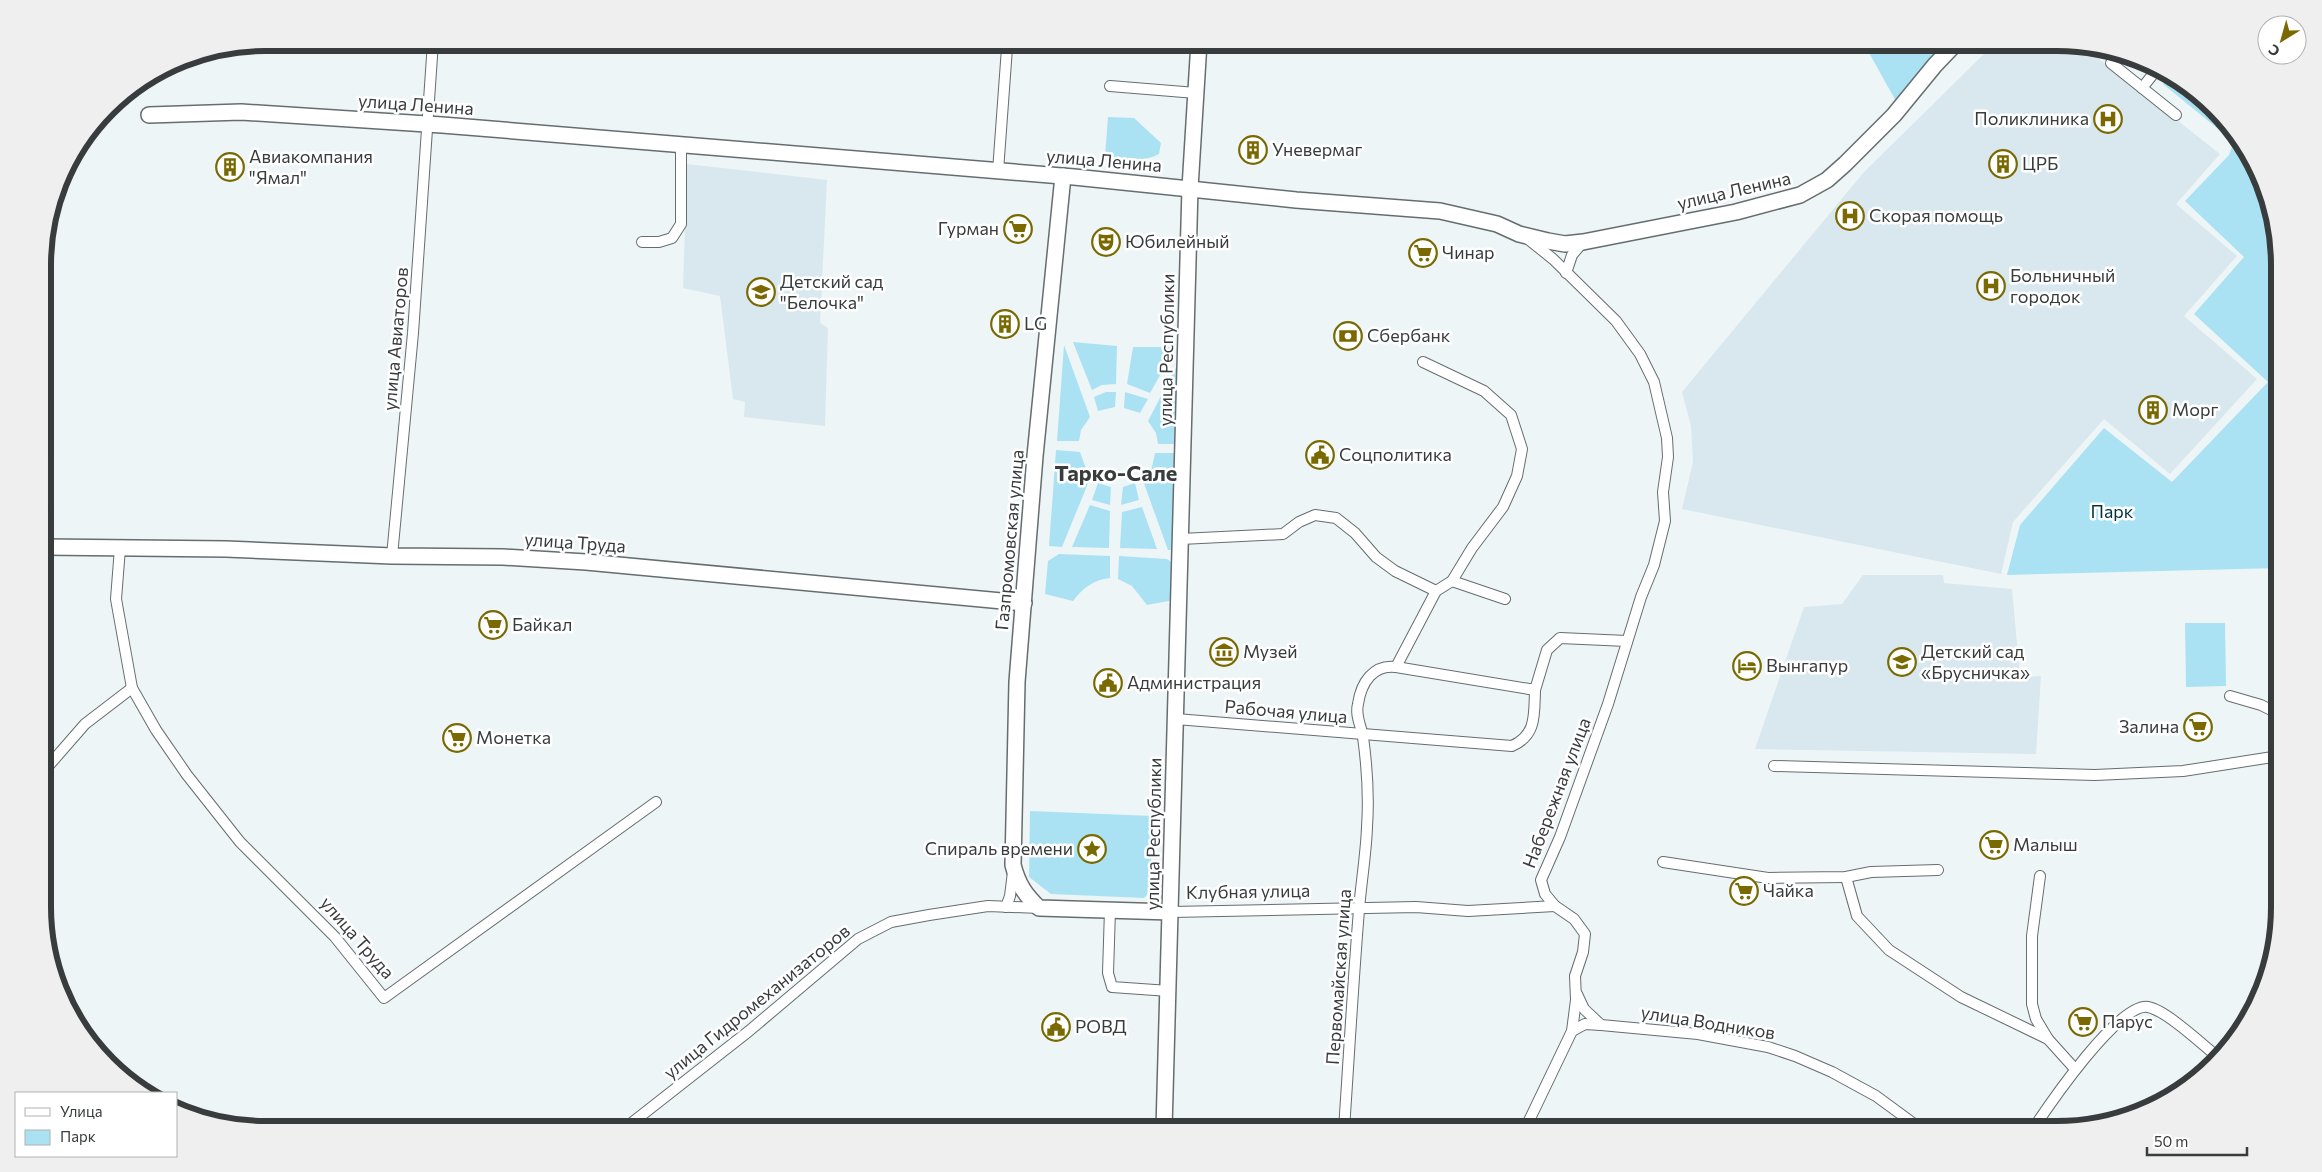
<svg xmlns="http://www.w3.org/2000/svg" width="2322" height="1172" font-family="Commissioner,sans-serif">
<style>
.built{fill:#d8e8ee}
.green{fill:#aae2f3}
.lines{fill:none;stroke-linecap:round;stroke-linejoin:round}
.street-casing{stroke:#666d6f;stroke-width:12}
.secondary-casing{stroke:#666d6f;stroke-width:18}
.street{stroke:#fff;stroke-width:10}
.secondary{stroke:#fff;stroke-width:15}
.labels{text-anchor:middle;stroke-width:5;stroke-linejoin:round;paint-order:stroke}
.street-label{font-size:18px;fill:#393c3d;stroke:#fff}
.poi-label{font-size:18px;fill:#393c3d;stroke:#fff;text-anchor:start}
.park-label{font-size:18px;fill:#01323d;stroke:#fff}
.district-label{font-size:22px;font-weight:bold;fill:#393c3d;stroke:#fff}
.rim{fill:none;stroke:#393c3d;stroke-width:6}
</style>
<rect width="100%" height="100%" fill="#edf5f7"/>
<g class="built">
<polygon points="2078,47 2085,49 2107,65 2220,154 2176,204 2237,256 2184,316 2257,379 2170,474 2104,419 2013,522 2001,574 1682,509 1693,462 1691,426 1682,392 1864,172 1984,54"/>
<polygon points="687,164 827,180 820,323 828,328 825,426 744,417 745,402 733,399 720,296 683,288"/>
<polygon points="1863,575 1943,575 1944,583 2012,589 2020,677 2041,676 2036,754 1755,749 1804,607 1842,604"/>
</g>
<g class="green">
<polygon points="1889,43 1945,43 1897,103 1868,51"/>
<polygon points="2170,77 2234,130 2263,180 2278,236 2279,568 2007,575 2020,525 2104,428 2172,482 2268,382 2194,314 2244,257 2185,201 2229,155 2234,142 2163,84"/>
<path d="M1108,117l26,1 27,25 -2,11c-16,9 -35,4 -54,2z"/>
<polygon points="1073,342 1117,346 1116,384 1102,385 1092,390"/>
<polygon points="1064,345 1090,417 1081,430 1079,441 1057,441"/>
<polygon points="1133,347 1176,347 1150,393 1127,384"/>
<polygon points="1181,358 1178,444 1158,444 1156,433 1148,421"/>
<polygon points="1106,392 1116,392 1115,407 1098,411 1094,397"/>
<polygon points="1125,392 1148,399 1140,413 1124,408"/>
<polygon points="1056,450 1080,452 1086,469 1091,476 1062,547 1049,546"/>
<polygon points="1155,453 1177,453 1174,550 1168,550 1142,478 1152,467"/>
<polygon points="1098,483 1111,487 1110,505 1092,500"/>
<polygon points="1135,483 1139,500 1121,505 1123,487"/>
<polygon points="1090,505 1110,511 1109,548 1072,547"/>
<polygon points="1142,507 1157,549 1120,548 1122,512"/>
<path d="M1059,554l51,2v22c-17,2 -27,10 -37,23l-28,-7 3,-33z"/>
<polygon points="1119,556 1167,559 1176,566 1174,600 1147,605 1132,586 1118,579"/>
<polygon points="2185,623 2225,623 2226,686 2186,687"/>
<polygon points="1030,811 1152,816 1151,891 1144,898 1051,894 1029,877"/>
</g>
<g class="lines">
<defs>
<g id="street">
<polyline points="942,42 1007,48 998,171"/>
<polyline points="2111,63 2176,115"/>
<polyline points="1110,86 1196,93"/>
<polyline points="2142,88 2158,68"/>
<polyline points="642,242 659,242 672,238 681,224 681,145"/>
<polyline points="1566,273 1572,255 1583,242"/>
<polyline points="1423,362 1484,391 1511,415 1522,449 1517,476 1503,507 1472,548 1452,581"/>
<polyline points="1181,539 1283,534 1299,522 1315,515 1336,518 1355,533 1376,557 1395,571 1436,591 1452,581 1505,599"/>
<polyline points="120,548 116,599 132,688 156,730 187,775 240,842 335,937 384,998 656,802"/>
<polyline points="392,556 413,333 433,42"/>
<polyline points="1436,591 1396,667 1535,690 1547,650 1560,638 1627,641"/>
<polyline points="2230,696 2261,705 2279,714"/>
<path d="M1176,719l336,27c25,-11 22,-32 23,-56"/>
<polyline points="1774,766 2095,775 2183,771 2279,756"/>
<polyline points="44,771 85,724 132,688"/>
<polyline points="1663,862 1768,878 1846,877 1871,872 1938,870"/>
<polyline points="2040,876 2032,936 2032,1004 2036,1019 2048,1039"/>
<polyline points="1846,877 1857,916 1889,950 1961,997 2048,1039 2075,1069"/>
<polyline points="1006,907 1010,896 1013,872"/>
<polyline points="1110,910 1108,973 1112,987 1169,991"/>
<polyline points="1171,912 1416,907 1468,911 1555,906"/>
<polyline points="1577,994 1584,1009 1601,1025 1698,1034 1768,1047 1795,1056 1832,1072 1876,1096 1921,1129"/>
<polyline points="1572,1031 1585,1024 1601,1025"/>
<polyline points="624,1129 749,1031 858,939 891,922 929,915 988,906 1039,908"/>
<path d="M1344,1129c5,-73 9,-146 15,-219 2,-27 7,-55 8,-83 2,-29 0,-61 -4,-90 -2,-12 -8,-21 -5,-33 3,-21 15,-40 38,-37"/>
<polyline points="1525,1129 1572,1031 1576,1000 1575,976 1583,952 1585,934 1574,919 1555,906 1545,894 1541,880 1560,837 1608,704 1641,597 1654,565 1665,521 1663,492 1668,457 1667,438 1654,382 1640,354 1616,321 1553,259 1528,239"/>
<path d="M2033,1129c16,-24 86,-127 115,-122 18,3 56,39 71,51"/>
</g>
<g id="secondary">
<polyline points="149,115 241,112 442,125 1074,177 1296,200 1440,211 1497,224 1519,234 1548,241 1565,244 1583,242 1736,212 1800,195 1827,180 1845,164 1894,115 1935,65 1957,42"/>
<path d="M1063,176l-28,280 -18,226 -4,183c5,19 12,30 26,43l132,4"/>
<polyline points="44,547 226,549 392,556 503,557 586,562 1024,603"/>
<polyline points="1164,1129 1190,188 1199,42"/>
</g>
</defs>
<use href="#street" class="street-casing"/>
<use href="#secondary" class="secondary-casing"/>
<use href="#street" class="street"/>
<use href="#secondary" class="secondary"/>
</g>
<defs>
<symbol id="hospital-ring" viewBox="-11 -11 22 22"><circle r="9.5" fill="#fff" stroke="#796900" stroke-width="1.5"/><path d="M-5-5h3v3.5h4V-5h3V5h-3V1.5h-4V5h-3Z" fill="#796900"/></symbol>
<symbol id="building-ring" viewBox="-11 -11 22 22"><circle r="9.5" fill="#fff" stroke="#796900" stroke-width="1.5"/><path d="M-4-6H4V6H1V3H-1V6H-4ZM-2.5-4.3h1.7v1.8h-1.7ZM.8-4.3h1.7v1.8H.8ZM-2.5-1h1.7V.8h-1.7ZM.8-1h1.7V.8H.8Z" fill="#796900"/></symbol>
<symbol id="supermarket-ring" viewBox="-11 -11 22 22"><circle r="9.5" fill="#fff" stroke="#796900" stroke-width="1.5"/><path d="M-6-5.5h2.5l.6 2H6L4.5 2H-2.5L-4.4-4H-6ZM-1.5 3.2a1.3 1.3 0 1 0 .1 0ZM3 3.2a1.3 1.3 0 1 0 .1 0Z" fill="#796900"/></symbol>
<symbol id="theatre-ring" viewBox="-11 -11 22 22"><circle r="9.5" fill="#fff" stroke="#796900" stroke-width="1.5"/><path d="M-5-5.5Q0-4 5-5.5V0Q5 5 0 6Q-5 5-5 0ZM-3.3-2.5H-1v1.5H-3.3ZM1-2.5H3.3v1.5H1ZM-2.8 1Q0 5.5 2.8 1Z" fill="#796900"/></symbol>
<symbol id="school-ring" viewBox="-11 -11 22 22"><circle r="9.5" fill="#fff" stroke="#796900" stroke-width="1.5"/><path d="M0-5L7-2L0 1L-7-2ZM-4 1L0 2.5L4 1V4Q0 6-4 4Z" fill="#796900"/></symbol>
<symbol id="bank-ring" viewBox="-11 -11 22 22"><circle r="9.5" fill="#fff" stroke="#796900" stroke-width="1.5"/><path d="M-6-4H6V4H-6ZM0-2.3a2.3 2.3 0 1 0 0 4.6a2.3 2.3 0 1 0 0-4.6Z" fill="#796900"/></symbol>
<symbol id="civic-ring" viewBox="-11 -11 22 22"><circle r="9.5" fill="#fff" stroke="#796900" stroke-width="1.5"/><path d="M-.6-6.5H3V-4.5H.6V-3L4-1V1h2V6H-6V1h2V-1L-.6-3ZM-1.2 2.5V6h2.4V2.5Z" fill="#796900"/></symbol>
<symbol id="museum-ring" viewBox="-11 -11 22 22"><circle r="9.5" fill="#fff" stroke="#796900" stroke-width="1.5"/><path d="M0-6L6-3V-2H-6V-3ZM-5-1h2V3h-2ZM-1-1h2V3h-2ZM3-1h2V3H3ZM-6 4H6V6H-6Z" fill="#796900"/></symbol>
<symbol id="hotel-ring" viewBox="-11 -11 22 22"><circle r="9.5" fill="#fff" stroke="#796900" stroke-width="1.5"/><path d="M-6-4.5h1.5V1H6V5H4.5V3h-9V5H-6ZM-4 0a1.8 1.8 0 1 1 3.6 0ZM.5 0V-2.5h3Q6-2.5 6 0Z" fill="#796900"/></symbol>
<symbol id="sight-ring" viewBox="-11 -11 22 22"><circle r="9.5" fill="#fff" stroke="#796900" stroke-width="1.5"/><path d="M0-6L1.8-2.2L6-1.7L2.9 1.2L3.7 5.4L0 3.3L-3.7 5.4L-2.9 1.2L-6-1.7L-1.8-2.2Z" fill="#796900"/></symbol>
</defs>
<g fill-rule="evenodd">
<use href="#hospital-ring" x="2092" y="103" width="32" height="32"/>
<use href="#building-ring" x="1237" y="134" width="32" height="32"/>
<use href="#building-ring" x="1987" y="148" width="32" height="32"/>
<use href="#building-ring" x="214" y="151" width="32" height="32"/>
<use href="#hospital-ring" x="1834" y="200" width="32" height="32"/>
<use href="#supermarket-ring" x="1002" y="213" width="32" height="32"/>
<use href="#theatre-ring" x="1090" y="226" width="32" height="32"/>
<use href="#supermarket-ring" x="1407" y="237" width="32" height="32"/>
<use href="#hospital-ring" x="1975" y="270" width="32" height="32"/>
<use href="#school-ring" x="745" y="276" width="32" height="32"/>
<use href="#building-ring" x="989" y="308" width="32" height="32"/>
<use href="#bank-ring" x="1332" y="320" width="32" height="32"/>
<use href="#building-ring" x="2137" y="394" width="32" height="32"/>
<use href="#civic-ring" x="1304" y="439" width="32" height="32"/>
<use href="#supermarket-ring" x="477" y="609" width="32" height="32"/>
<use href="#museum-ring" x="1208" y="636" width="32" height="32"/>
<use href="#school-ring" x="1886" y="646" width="32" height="32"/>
<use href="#hotel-ring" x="1731" y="650" width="32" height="32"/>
<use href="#civic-ring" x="1092" y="667" width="32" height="32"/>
<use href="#supermarket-ring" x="2182" y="711" width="32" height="32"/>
<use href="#supermarket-ring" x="441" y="722" width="32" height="32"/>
<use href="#supermarket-ring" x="1978" y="829" width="32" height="32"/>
<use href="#sight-ring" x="1076" y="833" width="32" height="32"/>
<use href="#supermarket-ring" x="1728" y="875" width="32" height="32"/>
<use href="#supermarket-ring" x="2067" y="1006" width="32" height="32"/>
<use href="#civic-ring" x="1040" y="1011" width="32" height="32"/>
</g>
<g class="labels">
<g class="street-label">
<text transform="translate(416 105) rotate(4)" y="6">улица Ленина</text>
<text transform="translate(1104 161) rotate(5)" y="6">улица Ленина</text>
<text transform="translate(1734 191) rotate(-13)" y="6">улица Ленина</text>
<text transform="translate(396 339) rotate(-85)" y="6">улица Авиаторов</text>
<text transform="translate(1167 350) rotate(-89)" y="6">улица Республики</text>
<text transform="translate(1010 540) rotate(-85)" y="6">Газпромовская улица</text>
<text transform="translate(575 543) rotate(4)" y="6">улица Труда</text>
<text transform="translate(1286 712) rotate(5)" y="6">Рабочая улица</text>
<text transform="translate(1557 793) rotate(-69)" y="6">Набережная улица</text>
<text transform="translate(1154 834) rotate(-89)" y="6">улица Республики</text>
<text transform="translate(1248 892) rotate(-1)" y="6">Клубная улица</text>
<text transform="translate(357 938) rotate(49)" y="6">улица Труда</text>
<text transform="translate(1339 977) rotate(-86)" y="6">Первомайская улица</text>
<text transform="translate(757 1002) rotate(-39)" y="6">улица Гидромеханизаторов</text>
<text transform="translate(1708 1023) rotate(9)" y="6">улица Водников</text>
</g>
<g class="poi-label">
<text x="2089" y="125" text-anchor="end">Поликлиника</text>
<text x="1272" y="156">Уневермаг</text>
<text x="249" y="163">Авиакомпания<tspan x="249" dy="21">"Ямал"</tspan></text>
<text x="2022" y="170">ЦРБ</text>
<text x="1869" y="222">Скорая помощь</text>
<text x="999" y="235" text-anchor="end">Гурман</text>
<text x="1125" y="248">Юбилейный</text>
<text x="1442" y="259">Чинар</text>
<text x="2010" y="282">Больничный<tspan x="2010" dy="21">городок</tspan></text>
<text x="780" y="288">Детский сад<tspan x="780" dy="21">"Белочка"</tspan></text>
<text x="1024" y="330">LG</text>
<text x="1367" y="342">Сбербанк</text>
<text x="2172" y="416">Морг</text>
<text x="1339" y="461">Соцполитика</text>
<text x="512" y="631">Байкал</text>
<text x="1243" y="658">Музей</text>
<text x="1921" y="658">Детский сад<tspan x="1921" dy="21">«Брусничка»</tspan></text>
<text x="1766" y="672">Вынгапур</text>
<text x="1127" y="689">Администрация</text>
<text x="2179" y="733" text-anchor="end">Залина</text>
<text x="476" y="744">Монетка</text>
<text x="2013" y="851">Малыш</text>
<text x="1073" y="855" text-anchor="end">Спираль времени</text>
<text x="1763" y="897">Чайка</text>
<text x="2102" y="1028">Парус</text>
<text x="1075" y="1033">РОВД</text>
</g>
<g class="park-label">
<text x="2112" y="518">Парк</text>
</g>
<g class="district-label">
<text x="1116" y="481">Тарко-Сале</text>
</g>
</g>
<path d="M0 0H2322V1172H0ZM265 51H2057A214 214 0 0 1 2271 265V907A214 214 0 0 1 2057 1121H265A214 214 0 0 1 51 907V265A214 214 0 0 1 265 51Z" fill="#efefef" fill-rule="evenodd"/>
<path class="rim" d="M265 51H2057A214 214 0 0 1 2271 265V907A214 214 0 0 1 2057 1121H265A214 214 0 0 1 51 907V265A214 214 0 0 1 265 51Z"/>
<rect x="15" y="1092" width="162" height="65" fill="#ffffff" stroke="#b0b1b1"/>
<rect x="25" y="1108" width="25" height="8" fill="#ffffff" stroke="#b0b1b1"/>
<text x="60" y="1117" font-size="15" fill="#393c3d">Улица</text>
<rect x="25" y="1130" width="25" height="15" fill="#aae2f3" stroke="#b0b1b1"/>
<text x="60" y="1142" font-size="15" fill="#393c3d">Парк</text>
<g transform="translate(2282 40) rotate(217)"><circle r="24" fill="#ffffff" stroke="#b0b1b1"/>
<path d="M0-4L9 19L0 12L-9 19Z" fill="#796900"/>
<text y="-8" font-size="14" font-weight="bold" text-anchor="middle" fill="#393c3d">С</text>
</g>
<path d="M2147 1147v8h100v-8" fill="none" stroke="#393c3d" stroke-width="2.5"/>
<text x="2154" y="1147" font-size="15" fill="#393c3d" stroke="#ffffff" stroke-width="4" paint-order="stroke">50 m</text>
</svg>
